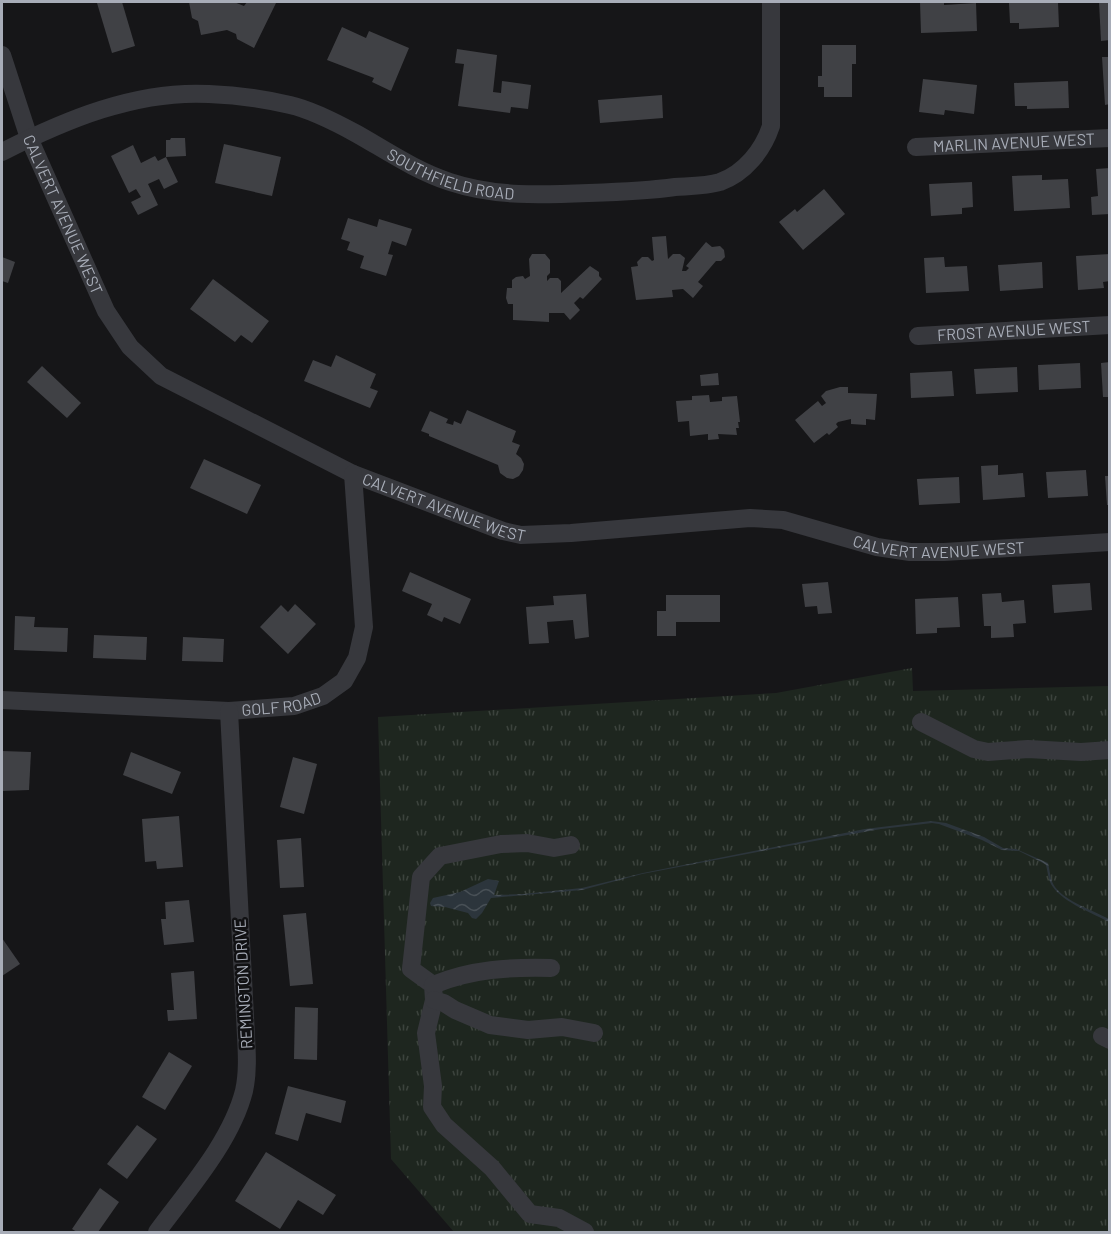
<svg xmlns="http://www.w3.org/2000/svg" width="1111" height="1234" font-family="Barlow,sans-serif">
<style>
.grass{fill:url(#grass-tufts)}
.water{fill:url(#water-waves)}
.building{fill:#404145}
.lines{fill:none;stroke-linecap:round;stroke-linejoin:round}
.minor{stroke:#37383d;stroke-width:18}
.labels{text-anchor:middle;stroke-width:5;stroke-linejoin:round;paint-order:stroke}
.street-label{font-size:16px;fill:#a8adb8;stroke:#111113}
</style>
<defs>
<pattern id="grass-tufts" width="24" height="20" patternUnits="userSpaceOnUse" patternTransform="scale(1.5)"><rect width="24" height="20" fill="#1e261f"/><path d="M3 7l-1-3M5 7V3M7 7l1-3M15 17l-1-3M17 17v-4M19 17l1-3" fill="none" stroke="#3c433d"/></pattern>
<pattern id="water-waves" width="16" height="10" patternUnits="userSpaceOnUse" patternTransform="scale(1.5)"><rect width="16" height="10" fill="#2c353c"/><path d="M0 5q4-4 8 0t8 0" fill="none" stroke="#485056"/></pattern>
</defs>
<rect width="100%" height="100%" fill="#161618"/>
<polygon class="grass" points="912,668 913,691 1109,686 1109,1232 454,1232 391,1159 378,717 776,693"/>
<path class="water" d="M931,821l15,2 38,14 19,11 13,1 32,14c2,8 2,17 7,24 10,14 39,24 54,32v3c-15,-8 -46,-20 -56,-35 -5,-6 -5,-15 -7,-22l-3,-2 -24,-12 -17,-1 -20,-10 -43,-16 -7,-1 -51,6 -56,10 -183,35 -60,16 -91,8 -9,15 -6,6 -4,-1 -4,-5 -23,-6 -14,-1 -1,-3 3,-5 27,-6 28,-13 11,2 -5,14 29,-1 59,-6 61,-15 222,-44z"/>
<g class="building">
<polygon points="102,2 122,2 135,46 112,53 97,3"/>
<polygon points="189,2 234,2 244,6 247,2 272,2 276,3 254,48 237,39 236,34 227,30 201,35 198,21 192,18"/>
<polygon points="920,2 944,2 944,5 976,3 977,31 921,33"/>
<polygon points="1026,2 1058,2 1059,27 1019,29 1019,23 1010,23 1009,3"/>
<polygon points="1099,2 1110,2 1110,40 1101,41"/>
<polygon points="342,27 366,38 369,31 409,48 391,91 372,82 374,78 327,60"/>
<polygon points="822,45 856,45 856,64 852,64 852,97 824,97 824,87 818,87 818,76 822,76"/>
<polygon points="457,49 497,55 493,92 501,93 502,81 531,85 528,109 511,107 510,113 458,106 464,64 455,63"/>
<polygon points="1102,57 1110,57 1110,104 1105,105"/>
<polygon points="923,79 977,85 974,114 945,110 944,115 919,112"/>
<polygon points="1068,81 1069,108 1027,109 1027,106 1015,106 1014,83"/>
<polygon points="662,95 663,118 600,123 598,100"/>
<polygon points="171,138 185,138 186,156 166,157 178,182 164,189 159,179 148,184 158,205 138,215 131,202 141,197 136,189 129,193 111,156 133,145 141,163 155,156 158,161 166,157 166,140 170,140"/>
<polygon points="224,144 281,157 272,196 215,183"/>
<polygon points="1110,168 1110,214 1092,215 1091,197 1098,196 1096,169"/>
<polygon points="1042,175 1042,180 1068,179 1070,208 1014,211 1012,176"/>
<polygon points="972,182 973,207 962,208 962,214 931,216 929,184"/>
<polygon points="824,189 845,214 803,250 779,222 795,209 797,212"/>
<polygon points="348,218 377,227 379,219 412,229 406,246 392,241 388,254 393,255 386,276 360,268 364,256 347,250 350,242 341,239"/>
<polygon points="666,236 668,259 673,254 680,254 685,258 682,271 686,271 689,268 686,266 706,242 712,247 720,246 724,250 725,257 721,261 716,261 698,282 703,286 693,298 683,289 672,290 673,297 636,300 631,267 638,266 637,262 642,257 648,257 652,261 654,260 652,237"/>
<polygon points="532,254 545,254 550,260 550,273 547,276 547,281 550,278 558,278 561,281 561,293 590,266 599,272 599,276 602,279 583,299 580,297 574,303 580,310 570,320 564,313 549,313 549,322 513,320 513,304 508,304 506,298 507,288 512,288 512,280 516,277 523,276 525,279 530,276 529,259"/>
<polygon points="1110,254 1110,281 1103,282 1104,288 1078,290 1076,256"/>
<polygon points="2,257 15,262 8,283 2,281"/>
<polygon points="944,257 945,267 967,266 969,291 926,293 924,258"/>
<polygon points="1042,262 1043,288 1000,291 998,265"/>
<polygon points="213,279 269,321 252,343 241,335 235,342 190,309"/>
<polygon points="336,355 376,374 370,388 378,391 370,408 304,381 313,360 331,367"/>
<polygon points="1110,362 1110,397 1103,397 1101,363"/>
<polygon points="1080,363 1081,388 1039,390 1038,365"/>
<polygon points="42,366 81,403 67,418 27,382"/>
<polygon points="1017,367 1018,392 976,394 974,369"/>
<polygon points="952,371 954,396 911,398 910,373"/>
<polygon points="718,373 719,385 701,386 700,375"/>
<polygon points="840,387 848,387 848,393 877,394 875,420 866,419 866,425 851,424 851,419 838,422 836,424 838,427 829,435 827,433 814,443 795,420 818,401 822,406 826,403 821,396 826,391"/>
<polygon points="709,395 710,402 722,401 722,397 737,396 740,422 738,422 739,428 736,428 737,435 718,434 719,439 708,440 708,434 690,436 689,421 678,422 676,401 692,400 692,396"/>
<polygon points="467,410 516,431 512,442 520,445 516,454 521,458 524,464 523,470 519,476 513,479 507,478 500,473 498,465 429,436 429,434 421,431 430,411 448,419 446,423 453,425 454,421 461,424"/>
<polygon points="204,459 261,485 247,514 190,488"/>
<polygon points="998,465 998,475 1023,473 1025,497 983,500 981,466"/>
<polygon points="1086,470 1088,496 1048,498 1046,472"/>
<polygon points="1105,476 1110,476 1110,505 1107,505"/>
<polygon points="959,477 960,503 919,505 917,479"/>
<polygon points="410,572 471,599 460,624 444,617 442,622 427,615 432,604 402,591"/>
<polygon points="828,582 832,613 818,614 817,606 805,607 802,584"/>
<polygon points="1090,583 1092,610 1054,613 1052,585"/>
<polygon points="1001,593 1002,602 1024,600 1026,623 1013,624 1014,637 991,638 991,626 984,626 982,594"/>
<polygon points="586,594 589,637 575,639 573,620 547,622 549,643 529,644 526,607 554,605 553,596"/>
<polygon points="666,595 720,595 720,622 676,622 676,636 657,636 657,611 666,611"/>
<polygon points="958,597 960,627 937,628 937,633 916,634 915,599"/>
<polygon points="295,604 316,624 288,654 260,627 281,605 288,612"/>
<polygon points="15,616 35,617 34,627 68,628 67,652 14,650"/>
<polygon points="94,635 147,637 146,660 93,658"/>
<polygon points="183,637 224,639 223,662 182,661"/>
<polygon points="2,751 31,752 29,790 2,791"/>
<polygon points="131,752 181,772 172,794 123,775"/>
<polygon points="293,757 317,764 304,814 280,807"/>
<polygon points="179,816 183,867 157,869 156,861 145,862 142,819"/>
<polygon points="301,838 304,887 280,888 277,840"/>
<polygon points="189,900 194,942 164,945 161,919 166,919 165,902"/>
<polygon points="306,913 313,984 290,986 283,915"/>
<polygon points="2,938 20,964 2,976"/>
<polygon points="194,971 197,1019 168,1021 167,1010 174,1010 171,973"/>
<polygon points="295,1007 318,1008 317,1060 294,1059"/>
<polygon points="169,1052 192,1066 165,1110 142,1097"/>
<polygon points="288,1086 346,1101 341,1123 306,1113 298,1141 275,1134"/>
<polygon points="137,1125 157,1139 127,1179 107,1164"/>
<polygon points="266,1152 336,1195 323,1215 298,1200 280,1229 235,1201"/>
<polygon points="100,1188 119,1202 98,1232 77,1232 72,1229"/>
</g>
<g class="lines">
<g class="minor">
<path id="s1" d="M2,55l27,83 77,173 24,36 31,29 192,98 150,57 18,4 50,-2 179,-15 33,2 94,27 33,5h34l166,-10"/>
<path id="s2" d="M916,147l194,-9"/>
<path id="s3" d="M2,152c63,-32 134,-62 207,-58 27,1 55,5 81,11 22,5 47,18 67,29 30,17 59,37 93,48 45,15 92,13 139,11 29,-1 58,-2 86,-6 14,-1 32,-1 45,-5 25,-9 43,-32 51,-56v-124"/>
<path id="s4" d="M918,336l192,-11"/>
<path id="s5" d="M2,700l227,11 65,-5 29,-10 21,-15 13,-23 7,-31 -11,-153"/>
<polyline points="921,722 974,749 988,752 1028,749 1081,752 1110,750"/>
<polyline points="571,845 554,848 527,843 501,844 440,856 421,877 411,969 433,985 434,1000 426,1033 433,1086 432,1107 444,1125 492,1168 530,1214 559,1218 585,1232"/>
<path d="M433,985c38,-16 77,-18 118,-17"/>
<polyline points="434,1000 444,1003 455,1010 490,1025 528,1030 562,1027 594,1033"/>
<polyline points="1102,1036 1110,1040"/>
<path d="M157,1232c30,-41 74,-90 87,-141 4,-18 3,-37 2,-55l-17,-325"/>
</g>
</g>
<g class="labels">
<g class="street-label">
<text dy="6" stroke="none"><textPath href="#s2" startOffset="98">MARLIN AVENUE WEST</textPath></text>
<text dy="6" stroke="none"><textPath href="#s3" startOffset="476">SOUTHFIELD ROAD</textPath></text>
<text dy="6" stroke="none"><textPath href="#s1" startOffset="171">CALVERT AVENUE WEST</textPath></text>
<text dy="6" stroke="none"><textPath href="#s4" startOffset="96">FROST AVENUE WEST</textPath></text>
<text dy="6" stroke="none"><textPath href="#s1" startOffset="675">CALVERT AVENUE WEST</textPath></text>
<text dy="6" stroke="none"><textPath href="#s1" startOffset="1179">CALVERT AVENUE WEST</textPath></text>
<text dy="6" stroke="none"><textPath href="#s5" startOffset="280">GOLF ROAD</textPath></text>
<text transform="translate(243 984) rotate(-93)" y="6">REMINGTON DRIVE</text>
</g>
</g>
<rect width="1111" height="1234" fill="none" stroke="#a8adb8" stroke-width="6"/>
</svg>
